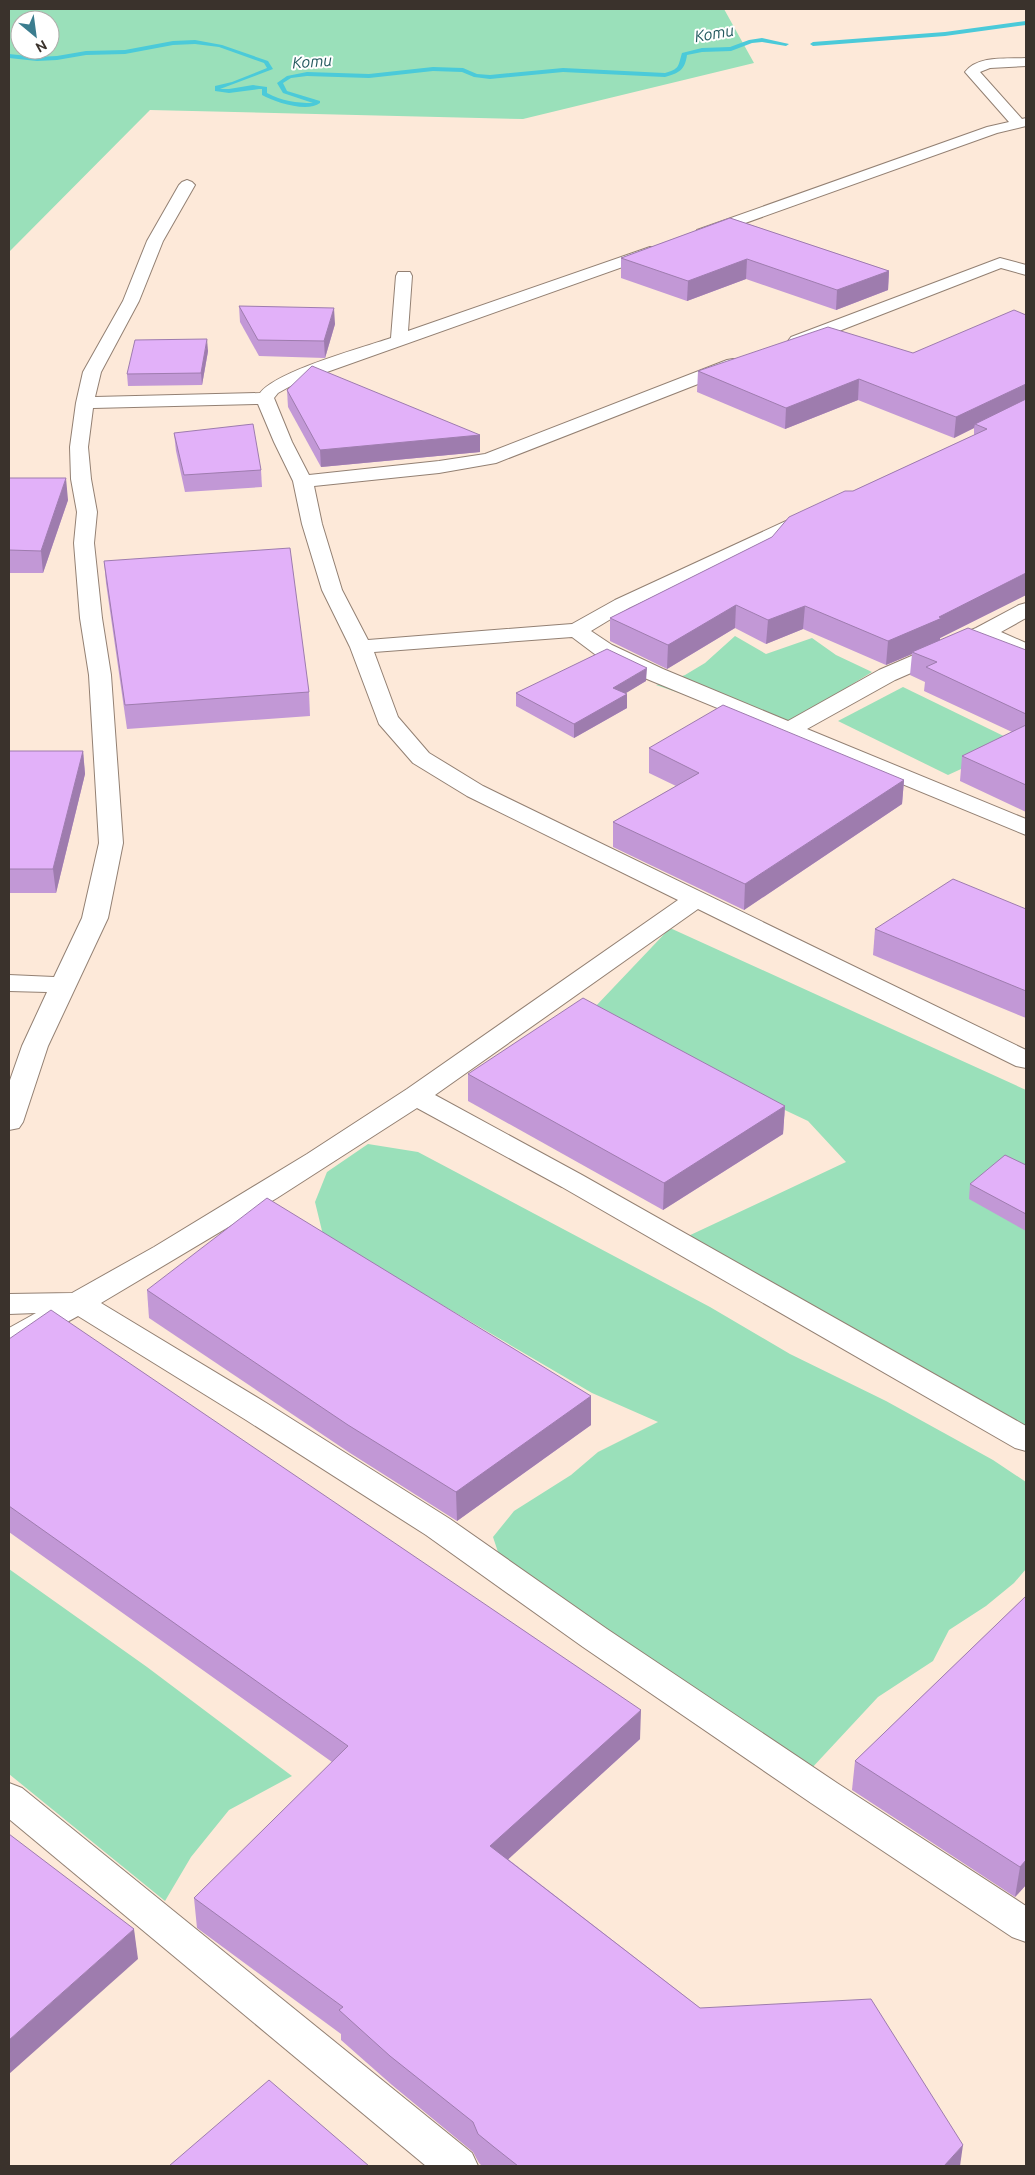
<svg xmlns="http://www.w3.org/2000/svg" width="1035" height="2175" font-family="Ubuntu,sans-serif">
<style>
.green{fill:#9ae0ba;fill-rule:evenodd}
.lines{fill:none;stroke-linecap:round;stroke-linejoin:round}
.stream{fill:#4bcad9;fill-rule:evenodd}
.minor-casing{stroke:#938073;stroke-width:2}
.minor{fill:#fff;fill-rule:evenodd}
.wall{fill:#c298d6}
.shaded-wall{fill:#9e7cae}
.building{fill:#e2b1f9;stroke:#9e7cae}
.labels{text-anchor:middle;stroke-width:4;stroke-linejoin:round;paint-order:stroke}
.far-water-label{font-size:16px;font-style:italic;fill:#255a60;stroke:#fff}
</style>
<rect width="100%" height="100%" fill="#fde9d9"/>
<g class="green">
<path d="M9,9h715l30,54 -231,56 -373,-9 -141,142zM20,20h30v30h-30z"/>
<polygon points="735,636 766,654 812,638 836,655 872,672 781,728 656,685 685,675 705,663"/>
<polygon points="903,687 1018,743 948,775 838,721"/>
<polygon points="670,928 1026,1090 1026,1437 669,1245 846,1162 808,1121 755,1096 594,1008"/>
<polygon points="368,1144 418,1152 710,1307 790,1354 886,1401 993,1460 1026,1482 1026,1569 1014,1583 986,1606 949,1630 933,1661 878,1697 797,1784 503,1567 493,1537 514,1511 571,1475 598,1452 658,1422 592,1393 323,1235 315,1202 327,1172"/>
<polygon points="9,1569 147,1667 292,1776 229,1810 191,1857 165,1901 9,1774"/>
</g>
<g class="lines">
<g class="stream">
<polygon points="1026,21 1026,25 945,36 813,46 810,44 813,42 945,32"/>
<path d="M762,38l27,6 -3,2 -24,-4 -10,1 -21,8 -29,1 -15,3c-2,15 -8,18 -22,22l-102,-5 -73,7 -16,-2 -12,-5 -29,-1 -64,7 -62,-2 -16,2 -8,5 4,8 33,10v2c-13,10 -45,-1 -58,-8v-6h-3l-30,4 -14,-2v-5l17,-4 35,-14 -3,-5 -45,-16 -24,-3 -22,1 -48,9 -39,1 -29,5 -20,1 -28,-3v-4l28,3 20,-1 29,-5 39,-1 48,-9 22,-1 27,5 46,16 5,8 -53,20h9l24,-4 14,2v6c15,8 29,10 46,10l-30,-10 -6,-10 10,-7 20,-4 62,2 64,-7 30,1 14,6 13,1 73,-7 102,5c15,-4 13,-7 17,-20l20,-5 28,-1 19,-7z"/>
</g>
<defs>
<g id="minor">
<path d="M1026,58v8l-36,2 -10,4 42,47 4,-1v8l-29,7 -288,103h-12l-2,-3 2,-3 290,-103 22,-5 -44,-50c13,-17 42,-13 61,-14z"/>
<path d="M187,180l5,2 3,3 -32,56 -24,60 -38,71 -6,25 165,-4c17,-22 101,-45 131,-55l5,-62 2,-4h12l2,4 -4,55 242,-84h12l2,3 -2,3 -366,130 -18,10 -4,5 18,44 17,33 130,-14 46,-7 242,-94 6,-1 6,1 3,4 -3,4 -243,95 -57,10 -125,13 8,38 20,66 26,50 204,-16 43,-24 197,-91 7,2 3,4 -3,4 -190,89 -38,23 21,14 51,24 125,52 91,-51 97,-42 43,-23 7,-2v15l-25,14 25,11v14l-42,-16 -89,39 -88,49 219,90v16l-379,-156 -51,-24 -24,-18 -198,15 24,65 31,36 54,33 543,264v18l-10,-2 -318,-157 -263,186 147,80 444,251v25l-11,-3 -453,-261 -145,-79 -140,90 -176,105 167,101 182,115 157,110 230,154 189,123v36l-14,-5 -201,-134 -228,-156 -157,-112 -180,-115 -168,-104 -58,32 -11,3v-23l27,-15 -27,1v-20l63,-1 82,-46 153,-93 100,-65 271,-189 -211,-104 -54,-33 -34,-39 -29,-77 -28,-57 -20,-66 -9,-43 -19,-39 -16,-38 -165,4 -5,39 3,32 6,33 -3,31 8,75 9,57 12,168 -15,75 -60,128 -25,76 -4,6 -10,2v-47l13,-37 25,-54 -38,-1v-16l45,2 28,-59 17,-75 -10,-168 -9,-57 -6,-75 3,-31 -6,-33 -1,-32 6,-44 7,-31 40,-71 24,-60 32,-56 3,-3z"/>
<polygon points="1000,258 1026,265 1026,275 1001,268 803,345 797,346 791,345 788,341 791,337"/>
<polygon points="9,1783 22,1788 472,2153 478,2166 426,2166 9,1819"/>
</g>
</defs>
<use href="#minor" class="minor-casing"/>
<use href="#minor" class="minor"/>
</g>
<g class="wall">
<polygon points="730,218 889,271 888,290 836,310 746,279 687,301 621,278 621,258"/>
<polygon points="239,306 335,324 325,358 259,356 240,322"/>
<polygon points="1026,315 1026,595 940,638 940,640 1026,650 1026,812 960,781 962,756 1012,732 924,691 925,682 910,675 912,654 886,665 803,629 766,644 735,628 667,669 610,641 610,618 772,537 853,491 974,435 974,428 954,438 858,400 785,429 697,392 698,371 913,353"/>
<polygon points="208,351 202,385 128,386 127,374"/>
<polygon points="287,390 480,435 480,452 321,467 288,407"/>
<polygon points="174,433 261,470 262,487 185,492 176,451"/>
<polygon points="9,478 68,500 43,573 9,573"/>
<polygon points="104,561 309,692 310,716 127,729 106,583"/>
<polygon points="646,681 625,693 627,694 627,708 574,738 516,706 516,693"/>
<polygon points="649,748 904,780 902,804 744,910 613,847 613,822 676,786 649,773"/>
<polygon points="9,751 83,751 85,774 56,893 9,893"/>
<polygon points="1026,909 1026,1018 873,955 875,929"/>
<polygon points="468,1074 785,1106 783,1134 663,1210 468,1101"/>
<polygon points="1026,1165 1026,1231 969,1199 970,1184"/>
<polygon points="147,1290 591,1396 591,1425 457,1521 350,1453 149,1318"/>
<polygon points="9,1339 640,1739 508,1859 700,2008 960,2166 482,2166 479,2163 473,2152 392,2085 341,2040 341,2034 197,1928 194,1898 332,1762 9,1532"/>
<polygon points="1026,1596 1026,1885 1015,1897 852,1790 855,1761"/>
</g>
<g class="shaded-wall">
<polygon points="747,259 746,279 687,301 688,281"/>
<polygon points="889,271 888,290 836,310 837,290"/>
<polygon points="334,308 335,324 325,358 324,341"/>
<polygon points="207,339 208,351 202,385 201,373"/>
<polygon points="859,379 858,400 785,429 786,408"/>
<polygon points="1026,384 1025,404 975,424 974,428 954,438 956,417"/>
<polygon points="480,435 480,452 321,467 320,450"/>
<polygon points="66,478 68,500 43,573 41,551"/>
<polygon points="1026,573 1026,595 940,638 940,642 912,652 912,654 886,665 888,641"/>
<polygon points="736,605 735,628 667,669 668,645"/>
<polygon points="805,606 803,629 766,644 768,620"/>
<polygon points="647,668 646,681 613,701 613,688"/>
<polygon points="627,694 627,708 574,738 574,724"/>
<polygon points="83,751 85,774 56,893 53,869"/>
<polygon points="904,780 902,804 744,910 745,884"/>
<polygon points="785,1106 783,1134 663,1210 664,1183"/>
<polygon points="591,1396 591,1425 457,1521 456,1492"/>
<polygon points="641,1710 640,1739 491,1875 490,1846"/>
<polygon points="1026,1860 1026,1885 1015,1897 1020,1867"/>
<polygon points="134,1929 138,1959 9,2074 9,2040"/>
<polygon points="963,2145 960,2166 944,2166"/>
</g>
<g class="building">
<polygon points="730,218 889,271 837,290 747,259 688,281 621,258"/>
<polygon points="239,306 334,308 324,341 258,340"/>
<polygon points="1014,310 1026,315 1026,384 956,417 859,379 786,408 698,371 828,327 913,353"/>
<polygon points="207,339 201,373 127,374 135,340"/>
<polygon points="312,366 480,435 320,450 287,390"/>
<polygon points="1026,399 1026,573 939,617 942,618 888,641 805,606 768,620 736,605 668,645 610,618 772,537 789,517 845,491 853,491 987,429 975,424"/>
<polygon points="253,424 261,470 184,475 174,433"/>
<polygon points="9,478 66,478 41,551 9,550"/>
<polygon points="290,548 309,692 125,705 104,561"/>
<polygon points="968,628 1026,650 1026,714 926,667 937,662 912,652"/>
<polygon points="607,649 647,668 613,688 627,694 574,724 516,693"/>
<polygon points="723,705 904,780 745,884 613,822 699,773 649,748"/>
<polygon points="1026,725 1026,785 962,756"/>
<polygon points="9,751 83,751 53,869 9,869"/>
<polygon points="953,879 1026,909 1026,991 875,929"/>
<polygon points="583,998 785,1106 664,1183 468,1074"/>
<polygon points="1005,1155 1026,1165 1026,1214 970,1184"/>
<polygon points="267,1198 591,1396 456,1492 348,1425 147,1290"/>
<polygon points="51,1310 641,1710 490,1846 700,2008 871,1999 963,2145 944,2166 518,2166 494,2147 478,2134 473,2122 390,2056 339,2010 343,2007 194,1898 348,1746 9,1506 9,1339"/>
<polygon points="1026,1596 1026,1860 1020,1867 855,1761"/>
<polygon points="9,1834 134,1929 9,2040"/>
<polygon points="269,2080 369,2166 169,2166"/>
</g>
<g class="labels">
<g class="far-water-label">
<text transform="translate(714 33) rotate(-10)" y="6">Komu</text>
<text transform="translate(312 61) rotate(-4)" y="6">Komu</text>
</g>
</g>
<rect width="1035" height="2175" fill="none" stroke="#3a322c" stroke-width="20"/>
<g transform="translate(35 35) rotate(151)"><circle r="24" fill="#ffffff" stroke="#b0adab"/>
<path d="M0-4L9 19L0 12L-9 19Z" fill="#3b7d8f"/>
<text y="-8" font-size="14" font-weight="bold" text-anchor="middle" fill="#3a322c">N</text>
</g>
</svg>
